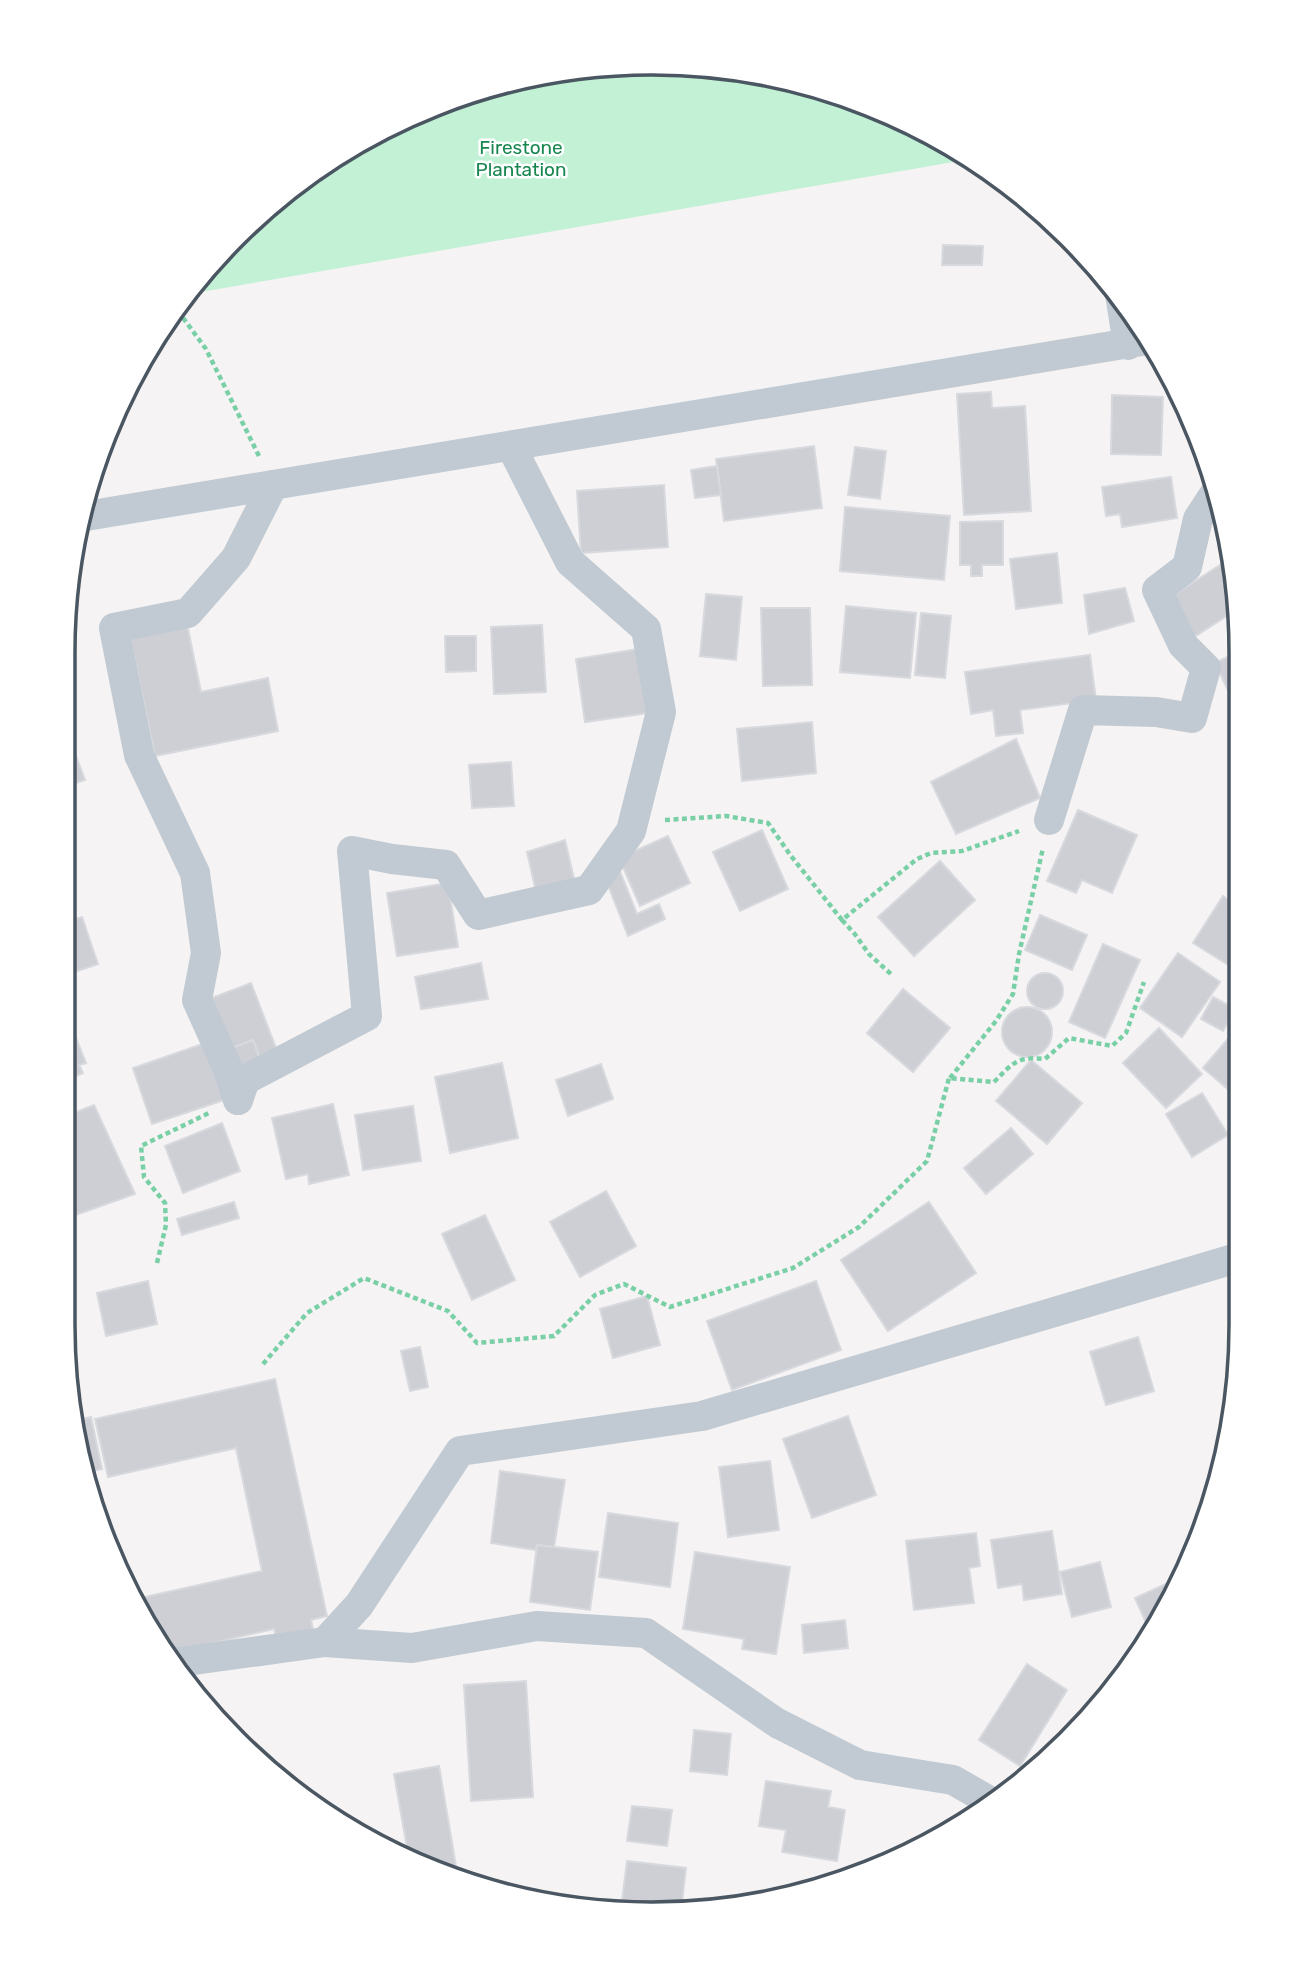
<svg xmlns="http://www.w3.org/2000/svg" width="1304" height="1977" font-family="Rubik,sans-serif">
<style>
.green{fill:#c3f1d5}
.building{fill:#cdcfd5;stroke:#d7d9de;stroke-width:2}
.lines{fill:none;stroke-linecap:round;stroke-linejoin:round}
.path{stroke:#7ad0a6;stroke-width:4.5;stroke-dasharray:5 3.5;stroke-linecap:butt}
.street{stroke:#c1cad2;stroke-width:30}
.labels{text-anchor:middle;stroke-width:5;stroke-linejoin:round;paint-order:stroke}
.park-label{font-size:19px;fill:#17864f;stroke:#fff}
.rim{fill:none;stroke:#4a5661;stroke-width:3.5}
</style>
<rect width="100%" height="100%" fill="#f5f3f3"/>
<polygon class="green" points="613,64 728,68 841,94 946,142 971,159 189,294 209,264 293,185 391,124 499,83"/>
<g class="building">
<polygon points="943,245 983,246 982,265 942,265"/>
<polygon points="991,392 992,408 1025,406 1031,511 964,515 957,394"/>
<polygon points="1112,395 1163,397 1161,455 1111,454"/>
<polygon points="814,446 822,508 724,521 716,459"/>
<polygon points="855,447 886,451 880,499 848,495"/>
<polygon points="717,466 721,495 695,498 691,470"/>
<polygon points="1171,477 1177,518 1122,527 1120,514 1106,516 1102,487"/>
<polygon points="664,485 668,547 581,553 577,491"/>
<polygon points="845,507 950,516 944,580 840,571"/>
<polygon points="1003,521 1003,565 982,565 982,576 971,576 971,565 960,565 960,522"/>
<polygon points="1057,553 1062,603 1016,609 1010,559"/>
<polygon points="1231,558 1239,608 1194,637 1169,598"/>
<polygon points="1125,588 1134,621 1089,634 1084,595"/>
<polygon points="706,594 742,597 736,660 700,656"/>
<polygon points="846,606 916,613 910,678 840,672"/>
<polygon points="761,608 810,608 812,685 763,686"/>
<polygon points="921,613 951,616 945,678 915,675"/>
<polygon points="187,624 201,692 268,678 278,731 155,756 130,636"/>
<polygon points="542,625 546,692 494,694 491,627"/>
<polygon points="445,636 476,636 476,671 446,672"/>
<polygon points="639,649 649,713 585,722 576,659"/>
<polygon points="1240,651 1239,693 1231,697 1215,663"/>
<polygon points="1090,655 1096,700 1020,710 1023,733 996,736 993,710 971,714 965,672"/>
<polygon points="812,722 816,773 742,781 737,729"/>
<polygon points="1016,739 1040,798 956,834 931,782"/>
<polygon points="70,740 85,780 67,786 67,741"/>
<polygon points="511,762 514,806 472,808 469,765"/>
<polygon points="1078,810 1137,835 1112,893 1082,880 1076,893 1047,881"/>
<polygon points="762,830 788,889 740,911 713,852"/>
<polygon points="668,836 690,883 640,906 619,858"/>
<polygon points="565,840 575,883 537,896 527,852"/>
<polygon points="940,861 975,900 914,956 878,917"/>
<polygon points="619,869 637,914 659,904 665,919 628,936 604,875"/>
<polygon points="448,883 458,947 397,956 387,893"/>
<polygon points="1223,896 1238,906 1238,971 1193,943"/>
<polygon points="1040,915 1087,935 1072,970 1025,950"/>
<polygon points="82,917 98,964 65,975 66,922"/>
<polygon points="1103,944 1140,960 1105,1038 1069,1022"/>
<polygon points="1178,953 1220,982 1182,1037 1140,1008"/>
<polygon points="481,963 488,999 421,1009 415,977"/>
<circle cx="1045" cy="991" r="18"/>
<polygon points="251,983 279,1056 262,1063 253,1040 229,1049 209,999"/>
<polygon points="903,989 950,1028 913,1072 867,1033"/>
<polygon points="1213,997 1235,1009 1223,1031 1201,1019"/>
<circle cx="1027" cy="1032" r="25"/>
<polygon points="65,1010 86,1063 79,1065 83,1073 65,1081"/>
<polygon points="1238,1027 1237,1097 1203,1068"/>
<polygon points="1159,1028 1202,1074 1166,1108 1123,1063"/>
<polygon points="253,1040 261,1063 237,1072 229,1049"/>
<polygon points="208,1042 227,1099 152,1124 133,1068"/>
<polygon points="1031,1060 1082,1103 1047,1144 996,1101"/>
<polygon points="502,1063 518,1138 450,1153 435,1077"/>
<polygon points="601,1064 613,1099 568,1116 556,1080"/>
<polygon points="1202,1093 1228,1135 1192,1157 1166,1114"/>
<polygon points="333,1104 349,1175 309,1184 308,1174 286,1179 272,1118"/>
<polygon points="94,1105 135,1194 64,1219 64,1117"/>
<polygon points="413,1106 421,1161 363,1170 355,1115"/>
<polygon points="222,1123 240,1171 183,1193 165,1146"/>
<polygon points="1011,1128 1033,1154 986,1194 964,1168"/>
<polygon points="606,1191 636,1246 580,1277 550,1222"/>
<polygon points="234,1202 239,1218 182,1235 177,1219"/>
<polygon points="929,1202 976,1273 888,1331 841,1260"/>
<polygon points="485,1215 515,1280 472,1300 442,1234"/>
<polygon points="148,1281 157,1324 106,1336 97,1293"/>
<polygon points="816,1281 841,1350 732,1390 707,1321"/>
<polygon points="647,1296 660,1345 613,1358 600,1309"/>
<polygon points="1138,1337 1154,1391 1106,1405 1090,1352"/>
<polygon points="420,1347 428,1387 410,1391 401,1351"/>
<polygon points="1236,1358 1236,1398 1229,1360"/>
<polygon points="275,1379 327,1616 311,1620 317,1648 281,1656 274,1629 164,1654 136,1599 262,1571 236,1448 108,1477 95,1419"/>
<polygon points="848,1416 876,1495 812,1518 783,1439"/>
<polygon points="91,1417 102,1469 87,1472 79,1420"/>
<polygon points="770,1461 779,1530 728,1537 719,1467"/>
<polygon points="500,1471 565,1480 554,1547 537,1545 536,1550 491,1543"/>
<polygon points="608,1513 678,1523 670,1587 599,1577"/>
<polygon points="1052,1531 1062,1594 1024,1600 1022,1584 998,1588 991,1540"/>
<polygon points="976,1533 980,1566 969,1568 974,1603 914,1610 906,1541"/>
<polygon points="537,1545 598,1552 590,1610 530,1602"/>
<polygon points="695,1552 790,1567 776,1654 742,1649 744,1639 683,1629"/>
<polygon points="1100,1562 1111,1607 1072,1617 1060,1572"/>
<polygon points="1179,1578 1148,1627 1135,1598"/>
<polygon points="845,1620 848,1648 804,1653 802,1625"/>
<polygon points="1027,1664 1067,1690 1020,1766 979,1740"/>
<polygon points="526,1681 533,1797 471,1801 464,1685"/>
<polygon points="694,1730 731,1734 727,1775 690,1771"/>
<polygon points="439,1766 457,1872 445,1874 408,1853 394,1774"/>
<polygon points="766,1781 831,1791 828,1807 845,1810 837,1861 782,1852 786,1830 759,1826"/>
<polygon points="632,1806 672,1810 667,1846 627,1841"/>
<polygon points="627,1861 686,1868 681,1910 652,1914 621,1909"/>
</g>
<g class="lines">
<g class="path">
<polyline points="178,311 206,349 259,456"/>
<polyline points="665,820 726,816 768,823 791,856 842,920 917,859 931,853 962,851 1019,831"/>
<polyline points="842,920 854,933 869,954 892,975"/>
<polyline points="950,1078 996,1021 1013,994 1019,954 1043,848"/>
<polyline points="157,1263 166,1225 165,1203 144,1177 141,1146 209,1113"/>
<path d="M263,1364l44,-51 57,-35 84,33 29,32 77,-7 41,-41 29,-11 46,23 123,-39 66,-41 68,-66 22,-83 45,4c19,-19 23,-26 51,-23l24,-21 43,8 14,-13 18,-51"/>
</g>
<g class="street">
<polyline points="1120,294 1128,345"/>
<polyline points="86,516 1148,340"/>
<polyline points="1049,820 1083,710 1156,712 1192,718 1206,668 1183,645 1157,590 1187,567 1198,519 1217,490"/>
<polyline points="238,1100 245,1080 367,1016 352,851 392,859 446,865 478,915 589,890 631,831 661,712 646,629 570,562 511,446"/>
<polyline points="238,1100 228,1069 197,1000 206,953 195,873 139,755 114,628 188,613 236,558 273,485"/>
<polyline points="325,1642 412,1648 537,1626 646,1633 777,1723 860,1765 953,1780 993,1803"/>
<polyline points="172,1663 325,1642 359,1605 460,1451 702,1416 1237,1258"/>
</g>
</g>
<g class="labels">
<g class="park-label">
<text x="521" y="154">Firestone<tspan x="521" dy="22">Plantation</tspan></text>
</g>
</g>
<path d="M0 0H1304V1977H0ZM652 75H652A577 577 0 0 1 1229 652V1325A577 577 0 0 1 652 1902H652A577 577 0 0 1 75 1325V652A577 577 0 0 1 652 75Z" fill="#fff" fill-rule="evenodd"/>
<path class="rim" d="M652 75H652A577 577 0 0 1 1229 652V1325A577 577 0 0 1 652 1902H652A577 577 0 0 1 75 1325V652A577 577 0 0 1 652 75Z"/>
</svg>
